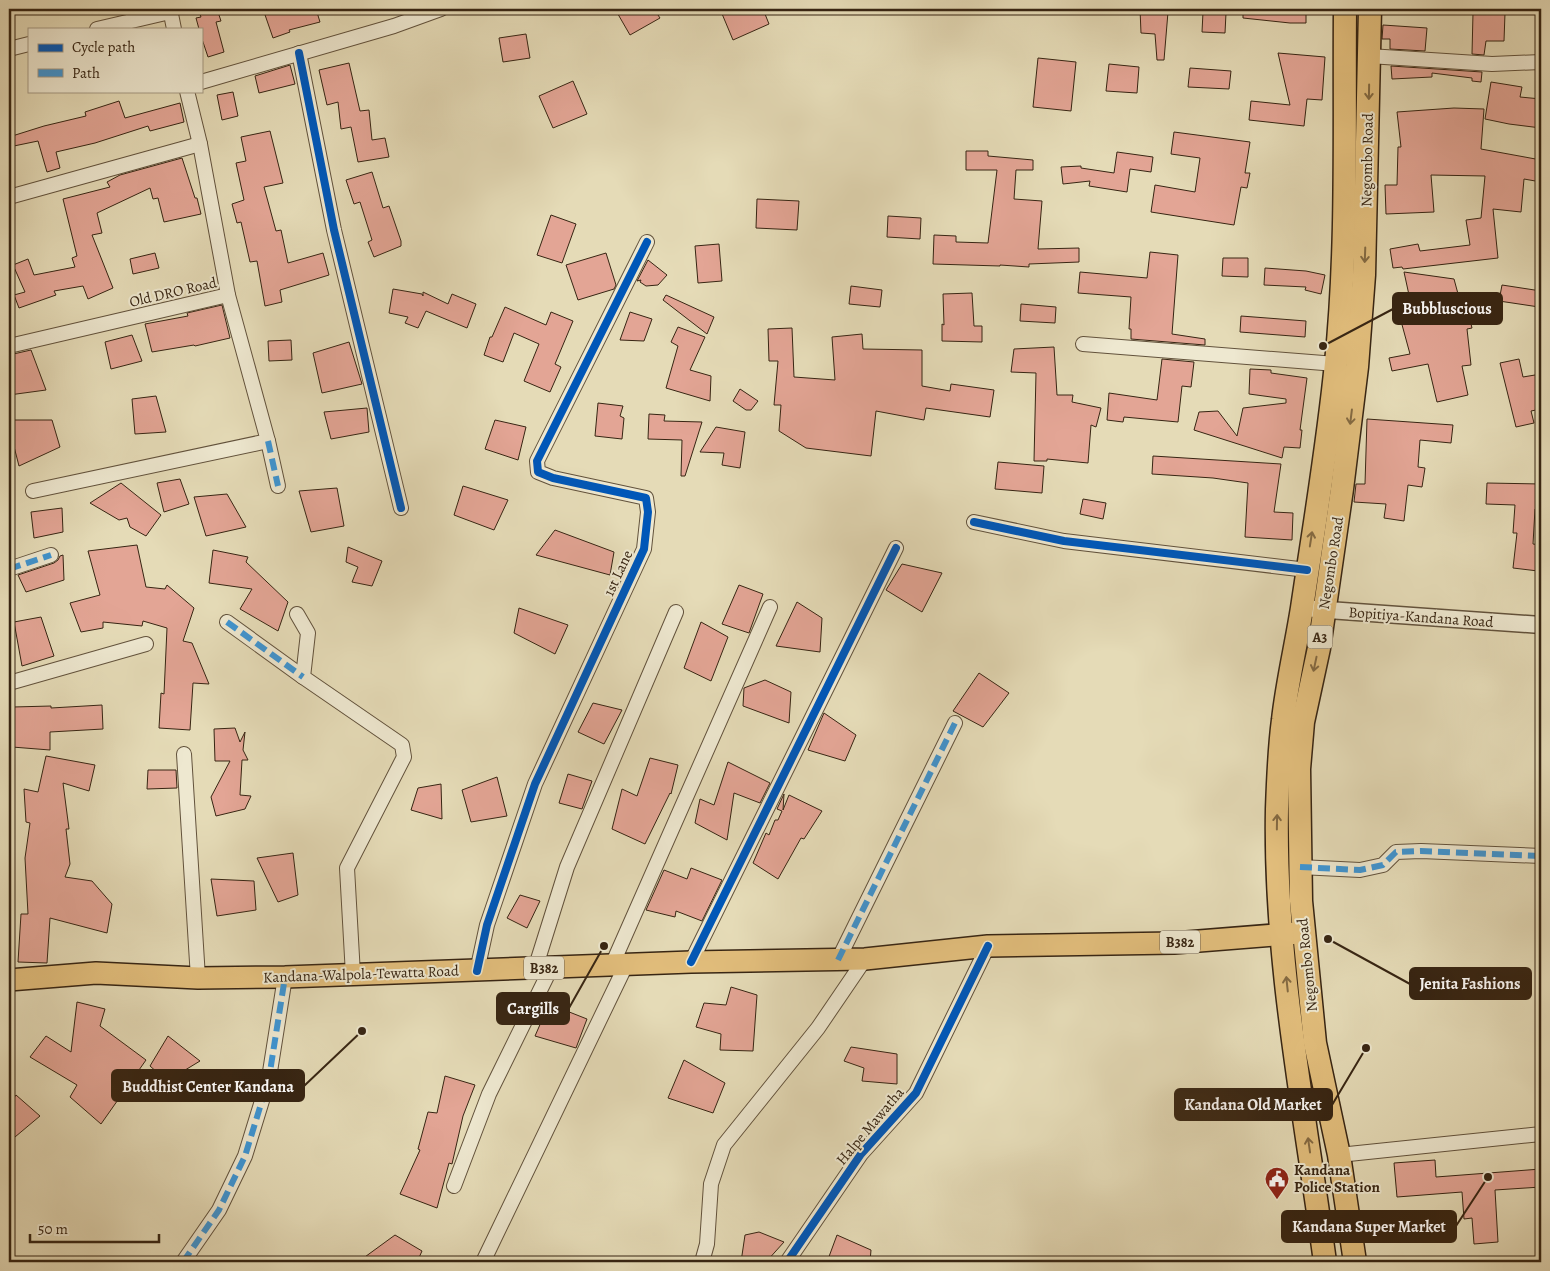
<svg xmlns="http://www.w3.org/2000/svg" width="1550" height="1271" font-family="Alegreya,serif">
<style>
.building{fill:#e3a595;stroke:#372513}
.lines{fill:none;stroke-linecap:round;stroke-linejoin:round}
.minor-casing{stroke:#62523c;stroke-width:16}
.tertiary-casing{stroke:#62523c;stroke-width:19}
.primary-casing{stroke:#372513;stroke-width:24}
.trunk-casing{stroke:#372513;stroke-width:25}
.minor{stroke:#eee8d0;stroke-width:14}
.tertiary{stroke:#eee8d0;stroke-width:16}
.primary{stroke:#e2be7c;stroke-width:21}
.trunk{stroke:#e2be7c;stroke-width:22}
.quiet{stroke:#3e95d3;stroke-width:6;stroke-dasharray:12 6;stroke-linecap:butt}
.cycleway-casing{stroke:#eee8d0;stroke-width:11}
.cycleway{stroke:#0057b8;stroke-width:8}
.oneway{stroke:#846a42}
.labels{text-anchor:middle;stroke-width:4;stroke-linejoin:round;paint-order:stroke}
.shield{fill:#eee8d0;stroke:#6e604c;stroke-width:1}
.shield-label{font-size:14px;font-weight:bold;fill:#372513}
.street-label{font-size:15px;fill:#372513;stroke:#eee8d0}
.poi-label{font-size:15px;font-weight:bold;fill:#372513;stroke:#eee8d0;text-anchor:start}
.leader{fill:none;stroke:#372513;stroke-width:2}
.callout-dot{fill:#372513;stroke:#eee8d0;stroke-width:2}
.callout{fill:#372513;stroke:#372513;stroke-width:2}
.callout-label{font-size:16px;text-anchor:middle;font-weight:bold;fill:#fff}
</style>
<rect width="100%" height="100%" fill="#e5dbb7"/>
<filter id="stains"><feTurbulence type="fractalNoise" baseFrequency=".004" numOctaves="4"/><feColorMatrix values="0 0 0 0 .2 0 0 0 0 .09 0 0 0 0 .02 0 0 0 .5 -.17"/></filter>
<radialGradient id="worn" r=".72"><stop offset=".6" stop-color="#630" stop-opacity="0"/><stop offset="1" stop-color="#630" stop-opacity=".3"/></radialGradient>
<g class="building">
<polygon points="198,9 217,9 221,21 216,22 224,52 208,57 201,36 201,29 199,29 196,18 201,17"/>
<polygon points="263,9 316,9 320,22 289,30 290,32 273,38"/>
<polygon points="615,9 654,9 660,18 630,35"/>
<polygon points="720,9 763,9 769,24 733,40"/>
<polygon points="1140,9 1168,12 1164,60 1157,60 1155,34 1141,33"/>
<polygon points="1243,9 1306,9 1306,23 1290,23 1243,18"/>
<polygon points="1203,12 1226,13 1225,33 1202,32"/>
<polygon points="1473,13 1505,13 1504,41 1486,41 1484,55 1472,54"/>
<polygon points="1383,25 1427,28 1425,51 1390,49 1390,39 1382,39"/>
<polygon points="526,34 530,58 503,62 499,38"/>
<polygon points="1278,53 1325,57 1322,100 1307,99 1304,126 1249,120 1251,101 1290,105"/>
<polygon points="1038,58 1076,62 1071,111 1033,107"/>
<polygon points="349,63 360,111 369,110 372,140 385,138 389,157 358,162 351,127 341,129 338,102 327,105 319,70"/>
<polygon points="1109,64 1139,67 1137,93 1106,91"/>
<polygon points="290,65 295,84 259,93 255,76"/>
<polygon points="1391,66 1482,72 1481,82 1472,81 1472,78 1432,73 1432,77 1392,79"/>
<polygon points="1190,68 1231,71 1229,89 1188,87"/>
<polygon points="573,81 587,114 553,128 539,96"/>
<polygon points="1491,82 1522,87 1520,97 1541,99 1541,128 1509,124 1485,119"/>
<polygon points="233,92 238,116 222,120 217,95"/>
<polygon points="119,101 125,118 180,103 184,122 150,131 148,126 95,143 56,152 60,168 47,172 38,141 9,147 9,137 44,126 86,116 85,112"/>
<polygon points="1454,108 1484,109 1481,149 1541,160 1541,182 1524,179 1521,212 1493,209 1498,258 1403,269 1402,267 1393,268 1390,249 1418,244 1420,251 1470,245 1466,220 1481,218 1485,176 1431,175 1434,212 1386,214 1385,185 1397,185 1398,147 1401,147 1397,112"/>
<polygon points="270,131 283,183 264,187 276,231 281,230 288,263 323,253 329,275 280,290 282,302 265,306 257,261 250,262 241,222 237,223 232,204 244,200 236,163 246,161 241,137"/>
<polygon points="1174,132 1250,142 1245,173 1250,173 1247,188 1241,187 1234,225 1151,212 1155,185 1195,192 1200,158 1171,154"/>
<polygon points="966,151 988,151 988,156 1033,160 1033,170 1016,170 1014,199 1042,201 1038,249 1079,248 1079,262 1029,264 1029,267 1000,265 1000,266 933,264 934,235 956,236 956,242 988,243 997,170 966,170"/>
<polygon points="1117,152 1153,157 1151,172 1130,169 1127,192 1089,186 1090,181 1063,184 1061,167 1081,166 1081,168 1114,173"/>
<polygon points="182,158 195,198 197,198 201,214 164,222 158,198 153,199 150,188 97,213 102,233 92,235 113,288 88,299 83,286 54,291 56,295 19,308 14,295 25,292 13,265 28,259 34,275 75,267 72,258 77,256 63,199 110,187 107,182 120,175"/>
<polygon points="372,172 383,208 389,206 401,241 401,246 374,257 368,242 372,240 360,202 354,204 346,180"/>
<polygon points="757,199 799,201 797,230 756,228"/>
<polygon points="551,215 576,224 562,263 537,255"/>
<polygon points="888,216 921,218 920,239 887,237"/>
<polygon points="719,244 722,281 698,283 695,246"/>
<polygon points="1150,252 1178,255 1172,334 1205,339 1205,345 1131,339 1131,329 1129,329 1131,297 1078,293 1080,272 1147,278"/>
<polygon points="155,253 159,268 133,274 130,259"/>
<polygon points="606,253 616,285 614,289 578,300 566,265"/>
<polygon points="1223,258 1248,258 1248,277 1222,276"/>
<polygon points="648,260 667,275 658,285 646,286 640,282 641,280 637,281"/>
<polygon points="1265,268 1306,271 1325,275 1321,294 1305,290 1306,287 1264,285"/>
<polygon points="1404,272 1454,279 1461,305 1466,304 1472,328 1467,329 1471,365 1462,366 1468,395 1437,402 1428,364 1392,371 1389,358 1410,354 1401,321 1414,318"/>
<polygon points="1502,285 1541,291 1539,307 1499,301"/>
<polygon points="851,286 882,290 880,307 849,304"/>
<polygon points="393,289 422,294 423,296 423,292 448,304 452,294 476,304 467,328 426,311 418,328 405,323 408,317 389,313"/>
<polygon points="972,293 974,326 982,326 982,342 942,341 942,324 944,325 943,294"/>
<polygon points="666,295 714,317 707,334 663,300"/>
<polygon points="1021,304 1056,307 1055,323 1020,321"/>
<polygon points="222,305 230,338 195,346 194,345 152,352 145,324 188,316 187,313"/>
<polygon points="505,307 546,325 551,312 573,321 555,364 561,367 550,392 524,381 539,344 514,333 503,362 484,355 490,337 492,337"/>
<polygon points="630,312 652,319 644,341 620,340"/>
<polygon points="1241,316 1306,321 1305,337 1240,332"/>
<polygon points="678,327 705,337 690,370 711,376 710,401 666,388 678,346 671,342"/>
<polygon points="792,328 794,377 835,380 832,337 862,334 863,349 922,350 922,386 950,391 951,384 994,390 990,417 926,408 924,420 876,411 871,456 806,448 779,431 781,405 774,405 778,361 769,361 768,329"/>
<polygon points="132,335 142,361 111,369 105,342"/>
<polygon points="291,340 292,360 269,361 268,341"/>
<polygon points="349,342 362,384 322,393 313,353"/>
<polygon points="1054,347 1057,395 1073,395 1072,402 1101,408 1096,427 1091,425 1088,463 1047,459 1047,461 1034,461 1036,373 1011,372 1014,349"/>
<polygon points="31,350 46,390 9,395 9,355"/>
<polygon points="1162,359 1194,362 1191,387 1182,386 1178,422 1124,417 1123,422 1107,420 1109,393 1157,400"/>
<polygon points="1519,359 1523,377 1541,374 1541,409 1531,411 1534,423 1516,427 1500,363"/>
<polygon points="1250,369 1271,370 1271,373 1307,378 1300,430 1302,430 1300,448 1284,447 1282,458 1194,430 1199,412 1218,411 1237,436 1243,408 1286,403 1286,399 1249,394"/>
<polygon points="740,389 758,401 751,410 746,410 733,401"/>
<polygon points="156,396 166,432 135,434 132,399"/>
<polygon points="598,403 623,406 620,416 624,418 622,439 595,436"/>
<polygon points="367,408 369,432 331,439 324,412"/>
<polygon points="649,414 665,415 664,421 702,422 685,476 681,476 682,440 648,439"/>
<polygon points="1367,419 1453,425 1451,443 1420,440 1418,467 1425,468 1422,487 1408,485 1404,521 1384,518 1386,504 1354,502 1356,484 1365,484"/>
<polygon points="9,420 52,420 60,447 19,466 9,427"/>
<polygon points="495,420 526,427 518,460 485,449"/>
<polygon points="716,427 745,432 740,468 722,465 724,453 700,452"/>
<polygon points="1153,456 1281,464 1274,512 1293,513 1292,540 1245,537 1248,483 1213,478 1152,474"/>
<polygon points="998,462 1044,466 1042,493 995,489"/>
<polygon points="180,479 189,504 164,512 157,483"/>
<polygon points="121,483 161,515 146,536 130,527 127,518 119,520 90,503"/>
<polygon points="1487,483 1541,484 1541,509 1535,509 1533,544 1541,545 1538,571 1513,568 1517,533 1513,533 1515,505 1486,504"/>
<polygon points="463,486 508,500 494,530 454,515"/>
<polygon points="337,488 344,526 311,532 299,491"/>
<polygon points="227,494 246,527 206,536 194,497"/>
<polygon points="1083,499 1106,503 1103,519 1080,514"/>
<polygon points="62,508 63,532 34,538 31,512"/>
<polygon points="555,530 614,552 610,575 536,555"/>
<polygon points="137,545 146,587 165,589 167,585 194,608 183,641 192,643 209,684 193,683 190,730 159,728 161,693 164,694 167,628 143,621 142,626 103,622 103,628 81,632 70,603 100,595 88,551"/>
<polygon points="348,547 382,561 372,586 352,582 358,567 346,562"/>
<polygon points="213,550 248,557 246,562 288,602 278,631 240,609 252,589 209,583"/>
<polygon points="63,555 64,580 26,592 18,575 54,563 58,560 60,556"/>
<polygon points="902,564 942,573 922,612 886,590"/>
<polygon points="739,585 763,594 749,633 722,624"/>
<polygon points="797,602 822,618 820,652 776,646"/>
<polygon points="519,608 568,625 555,654 514,633"/>
<polygon points="41,617 54,656 22,666 14,622"/>
<polygon points="701,622 728,637 711,681 684,668"/>
<polygon points="979,673 1009,693 983,727 953,711"/>
<polygon points="765,680 791,692 789,723 743,706 744,688"/>
<polygon points="593,703 622,710 604,744 578,732"/>
<polygon points="102,705 103,729 50,732 50,750 12,747 13,707 51,706 51,708"/>
<polygon points="824,713 856,735 845,761 808,750"/>
<polygon points="235,728 240,742 245,732 243,750 248,760 242,760 240,795 251,796 245,809 216,816 211,797 230,761 215,761 214,729"/>
<polygon points="46,756 95,765 89,791 63,783 69,829 66,829 70,864 65,877 92,881 112,904 107,933 50,918 47,963 18,962 21,914 28,914 25,858 30,823 26,822 24,789 38,792"/>
<polygon points="650,758 678,765 671,794 670,793 645,844 612,829 622,789 637,796"/>
<polygon points="728,762 770,783 760,803 734,793 727,840 695,823 700,799 714,805"/>
<polygon points="148,770 176,770 177,788 147,789"/>
<polygon points="568,774 592,781 582,809 559,803"/>
<polygon points="497,777 507,816 471,822 462,790"/>
<polygon points="441,784 442,819 411,810 418,788"/>
<polygon points="784,794 783,810 789,795 822,811 804,839 801,838 778,879 753,863 766,833 769,835 775,820 778,820 782,811 777,809"/>
<polygon points="293,853 298,895 278,902 257,858"/>
<polygon points="691,868 722,880 702,921 676,911 675,917 646,910 664,870 687,879"/>
<polygon points="211,879 254,881 256,910 217,916"/>
<polygon points="520,895 540,901 527,928 507,918"/>
<polygon points="731,987 757,995 753,1051 720,1050 721,1034 696,1027 704,1003 726,1005"/>
<polygon points="77,1002 105,1009 100,1026 146,1060 101,1124 70,1097 77,1085 30,1057 46,1036 71,1052"/>
<polygon points="549,1004 587,1019 576,1048 535,1036"/>
<polygon points="168,1036 200,1061 167,1081 150,1066"/>
<polygon points="851,1047 897,1054 897,1084 862,1081 864,1068 844,1061"/>
<polygon points="684,1060 725,1083 713,1113 668,1098"/>
<polygon points="445,1076 475,1085 463,1116 452,1164 449,1163 437,1208 400,1194 420,1150 418,1149 428,1112 437,1113"/>
<polygon points="16,1095 40,1116 9,1142 9,1105"/>
<polygon points="1435,1160 1436,1177 1541,1169 1541,1187 1495,1190 1498,1242 1474,1244 1472,1218 1464,1219 1462,1192 1397,1197 1394,1163"/>
<polygon points="759,1232 784,1242 766,1262 741,1262 745,1235"/>
<polygon points="395,1235 422,1251 417,1262 358,1262"/>
<polygon points="837,1235 871,1250 870,1262 827,1262"/>
</g>
<g class="lines">
<defs>
<g id="minor">
<polyline points="170,9 174,29"/>
<polyline points="97,29 170,12"/>
<polyline points="9,49 29,44"/>
<polyline points="299,53 334,230 401,508"/>
<polyline points="1369,56 1492,64 1541,62"/>
<polyline points="201,82 394,26 441,9"/>
<polyline points="9,197 200,144"/>
<polyline points="1083,344 1336,364"/>
<polyline points="9,346 228,295 200,144 187,91"/>
<polyline points="268,441 278,486"/>
<polyline points="33,491 268,441 228,295"/>
<polyline points="974,522 1064,541 1307,570"/>
<polyline points="9,569 51,555"/>
<polyline points="297,614 308,633 303,677 402,745 404,757 347,868 353,975"/>
<polyline points="227,622 303,677"/>
<polyline points="9,683 146,644"/>
<polyline points="184,754 198,978"/>
<polyline points="1300,867 1360,870 1383,865 1396,852 1421,851 1541,856"/>
<polyline points="838,960 955,723"/>
<polyline points="691,962 896,548"/>
<polyline points="612,965 770,607"/>
<polyline points="535,969 567,867 676,612"/>
<polyline points="477,971 487,925 535,784 644,549 648,512 646,498 553,478 538,472 537,461 647,242"/>
<polyline points="1339,1155 1541,1134"/>
<polyline points="454,1186 489,1094 551,968"/>
<polyline points="183,1262 219,1210 245,1156 269,1078 285,977"/>
<polyline points="483,1262 626,965"/>
<polyline points="702,1262 707,1244 711,1184 724,1145 818,1028 865,959"/>
<polyline points="787,1262 861,1154 916,1093 988,946"/>
</g>
<polyline id="tertiary" points="1314,609 1541,625"/>
<polyline id="primary" points="9,980 96,973 198,978 285,977 691,962 865,959 988,946 1174,943 1299,933"/>
<g id="trunk">
<path d="M1325,1262c-20,-150 -51,-301 -48,-453 1,-29 2,-59 6,-89 4,-37 13,-74 19,-112 12,-81 26,-163 34,-245 12,-118 8,-236 9,-354"/>
<polyline points="1355,1262 1339,1155 1315,1043 1301,901 1299,769 1303,722 1319,648 1342,489 1357,367 1364,275 1370,9"/>
</g>
</defs>
<use href="#minor" class="minor-casing"/>
<use href="#tertiary" class="tertiary-casing"/>
<use href="#primary" class="primary-casing"/>
<use href="#trunk" class="trunk-casing"/>
<use href="#minor" class="minor"/>
<use href="#tertiary" class="tertiary"/>
<use href="#primary" class="primary"/>
<use href="#trunk" class="trunk"/>
<g class="quiet">
<polyline points="268,441 278,486"/>
<polyline points="9,569 51,555"/>
<polyline points="227,622 303,677"/>
<polyline points="1300,867 1360,870 1383,865 1396,852 1421,851 1541,856"/>
<polyline points="838,960 955,723"/>
<polyline points="183,1262 219,1210 245,1156 269,1078 285,977"/>
</g>
<defs>
<g id="cycleway">
<polyline points="299,53 334,230 401,508"/>
<polyline points="974,522 1064,541 1307,570"/>
<polyline points="691,962 896,548"/>
<polyline points="477,971 487,925 535,784 644,549 648,512 646,498 553,478 538,472 537,461 647,242"/>
<polyline points="787,1262 861,1154 916,1093 988,946"/>
</g>
</defs>
<use href="#cycleway" class="cycleway-casing"/>
<use href="#cycleway" class="cycleway"/>
</g>
<defs><path id="oneway-shaft" d="M-6 0H5M1.5-3L5.5 0L1.5 3" fill="none" stroke-width="1.6" stroke-linecap="round" stroke-linejoin="round" transform="scale(1.25)"/></defs>
<g class="oneway">
<use href="#oneway-shaft" transform="translate(1369 92) rotate(91)"/>
<use href="#oneway-shaft" transform="translate(1365 255) rotate(92)"/>
<use href="#oneway-shaft" transform="translate(1351 417) rotate(97)"/>
<use href="#oneway-shaft" transform="translate(1311 539) rotate(-81)"/>
<use href="#oneway-shaft" transform="translate(1315 664) rotate(102)"/>
<use href="#oneway-shaft" transform="translate(1277 822) rotate(-89)"/>
<use href="#oneway-shaft" transform="translate(1287 984) rotate(-96)"/>
<use href="#oneway-shaft" transform="translate(1309 1145) rotate(-98)"/>
</g>
<defs>
<symbol id="civic-pin" viewBox="-11 -11 22 30"><path d="M0 17L-7.5 6A9.5 9.5 0 1 1 7.5 6Z" fill="#8f2418" stroke="#eee8d0"/><path d="M-.6-6.5H3V-4.5H.6V-3L4-1V1h2V6H-6V1h2V-1L-.6-3ZM-1.2 2.5V6h2.4V2.5Z" fill="#fff"/></symbol>
</defs>
<g fill-rule="evenodd">
<use href="#civic-pin" x="1263" y="1165" width="28" height="38"/>
</g>
<g class="labels">
<g class="shield">
<rect x="1307.5" y="625.5" width="25" height="23" rx="4"/>
<rect x="1160" y="930.5" width="40" height="23" rx="4"/>
<rect x="524" y="956.5" width="40" height="23" rx="4"/>
</g>
<g class="shield-label">
<text x="1320" y="642">A3</text>
<text x="1180" y="947">B382</text>
<text x="544" y="973">B382</text>
</g>
<g class="street-label">
<text transform="translate(1367 160) rotate(-89)" y="5">Negombo Road</text>
<text transform="translate(173 292) rotate(-13)" y="5">Old DRO Road</text>
<text transform="translate(1331 563) rotate(-81)" y="5">Negombo Road</text>
<text transform="translate(618 573) rotate(-65)" y="5">1st Lane</text>
<text transform="translate(1421 617) rotate(4)" y="5">Bopitiya-Kandana Road</text>
<text transform="translate(1307 965) rotate(-96)" y="5">Negombo Road</text>
<text transform="translate(361 974) rotate(-2)" y="5">Kandana-Walpola-Tewatta Road</text>
<text transform="translate(870 1126) rotate(-50)" y="5">Halpe Mawatha</text>
</g>
<g class="poi-label">
<text x="1294" y="1175">Kandana<tspan x="1294" dy="17">Police Station</tspan></text>
</g>
</g>
<path class="leader" d="M1323 346L1393 309M1328 939L1410 984M604 946L569 1008M362 1031L304 1086M1366 1048L1332 1105M1488 1177L1456 1226"/>
<g class="callout-dot">
<circle cx="1323" cy="346" r="5"/>
<circle cx="1328" cy="939" r="5"/>
<circle cx="604" cy="946" r="5"/>
<circle cx="362" cy="1031" r="5"/>
<circle cx="1366" cy="1048" r="5"/>
<circle cx="1488" cy="1177" r="5"/>
</g>
<g class="callout">
<rect x="1393" y="293" width="109" height="31" rx="5"/>
<rect x="1410" y="968" width="121" height="31" rx="5"/>
<rect x="497" y="993" width="72" height="31" rx="5"/>
<rect x="112" y="1070" width="192" height="31" rx="5"/>
<rect x="1175" y="1089" width="157" height="31" rx="5"/>
<rect x="1282" y="1211" width="174" height="31" rx="5"/>
</g>
<g class="callout-label">
<text x="1447" y="314">Bubbluscious</text>
<text x="1470" y="989">Jenita Fashions</text>
<text x="533" y="1014">Cargills</text>
<text x="208" y="1092">Buddhist Center Kandana</text>
<text x="1253" y="1110">Kandana Old Market</text>
<text x="1369" y="1232">Kandana Super Market</text>
</g>
<rect width="1550" height="1271" fill="none" stroke="#e5dbb7" stroke-width="30"/>
<rect x="10" y="10" width="1530" height="1251" fill="none" stroke="#372513" stroke-width="2.5"/>
<rect x="15" y="15" width="1520" height="1241" fill="none" stroke="#372513"/>
<rect x="28" y="28" width="175" height="65" fill="#eee8d0" stroke="#a59a84"/>
<rect x="38" y="44" width="25" height="8" fill="#0057b8" stroke="#a59a84"/>
<text x="72" y="52" font-size="15" fill="#372513">Cycle path</text>
<rect x="38" y="69" width="25" height="8" fill="#3e95d3" stroke="#a59a84"/>
<text x="72" y="78" font-size="15" fill="#372513">Path</text>
<path d="M30 1234v8h129v-8" fill="none" stroke="#372513" stroke-width="2.5"/>
<text x="38" y="1234" font-size="15" fill="#372513" stroke="#eee8d0" stroke-width="4" paint-order="stroke">50 m</text>
<rect width="100%" height="100%" filter="url(#stains)"/>
<rect width="100%" height="100%" fill="url(#worn)"/>
</svg>
